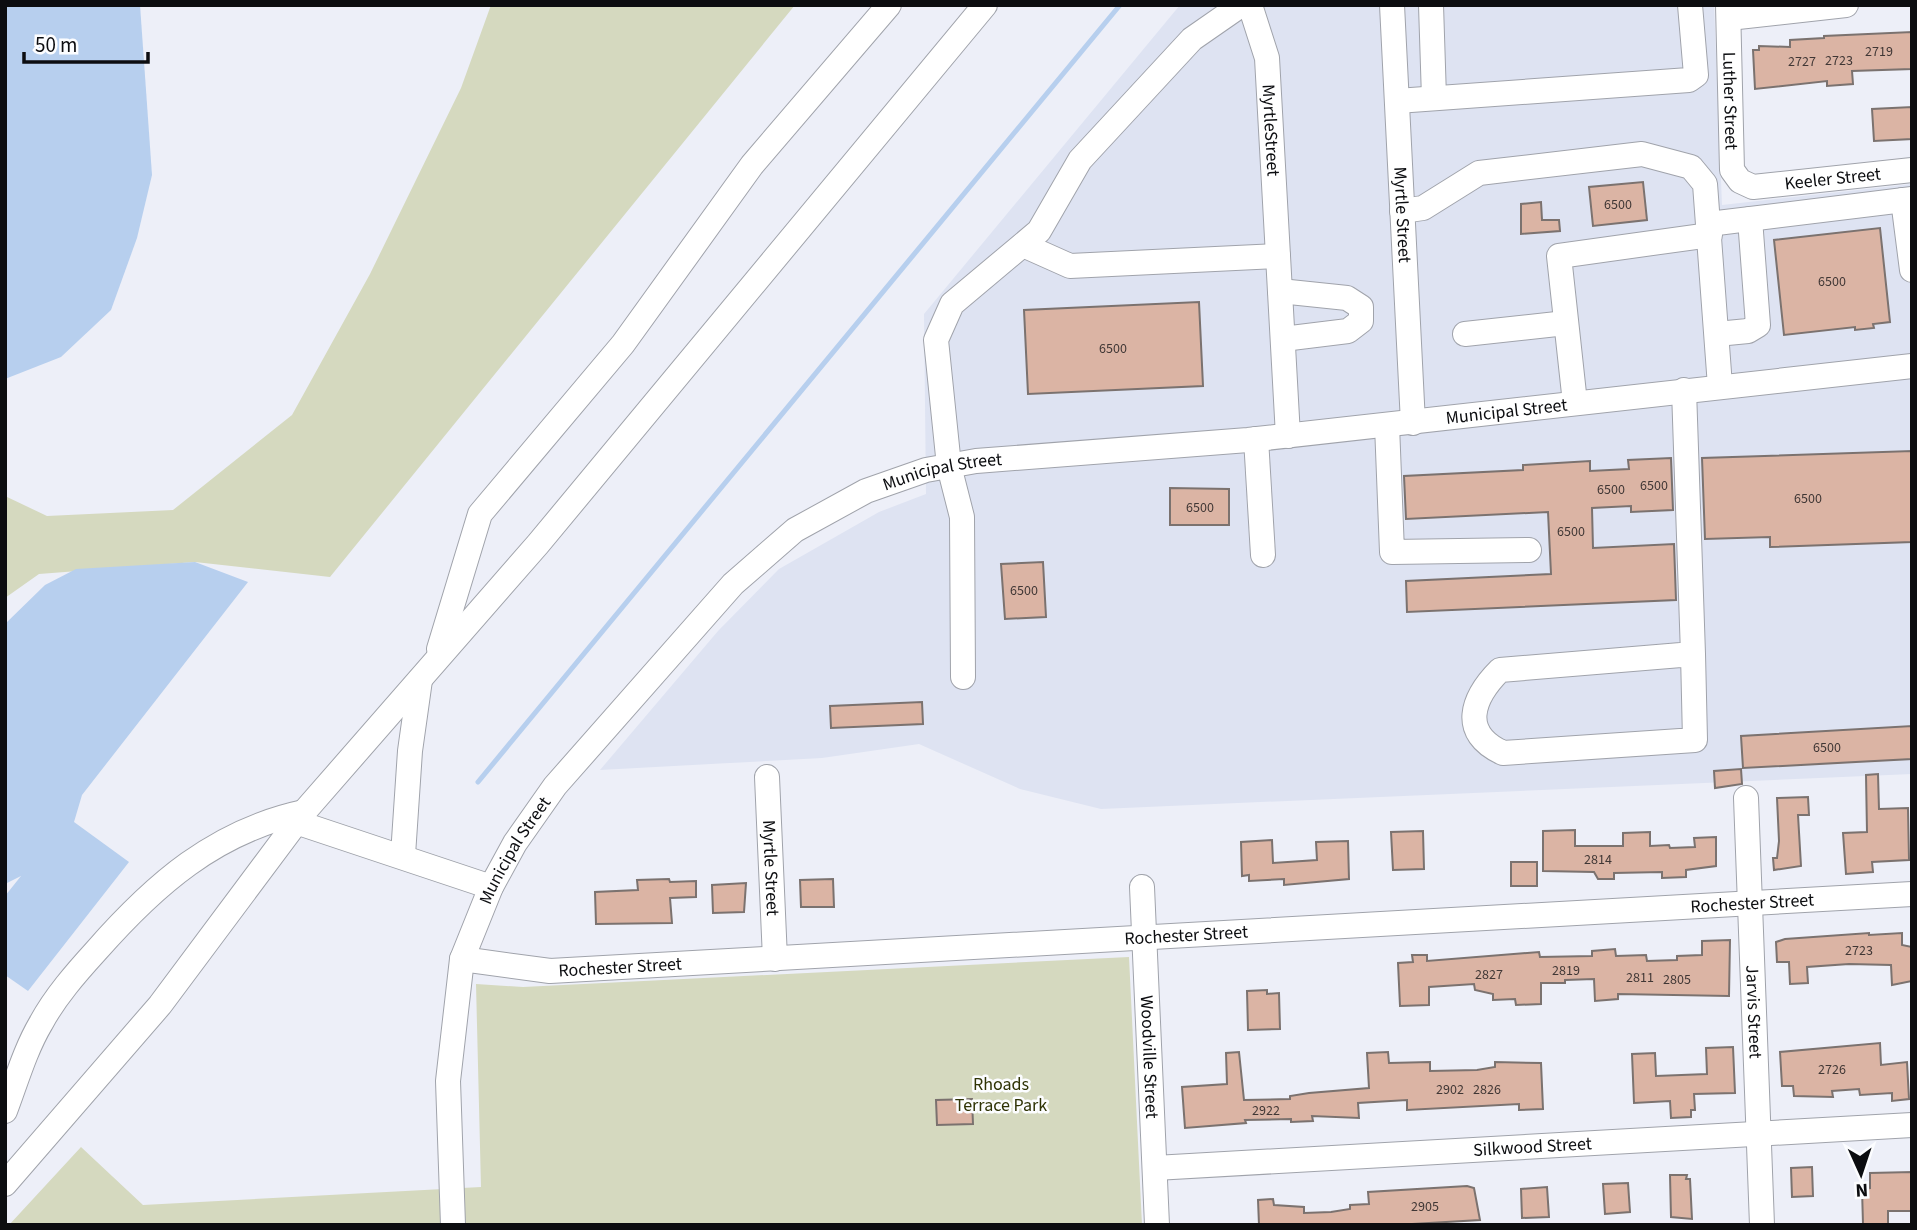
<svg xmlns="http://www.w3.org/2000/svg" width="1917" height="1230" font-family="'Source Sans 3',sans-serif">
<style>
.built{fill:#dee3f2}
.green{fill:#d5d9bf}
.water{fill:#b7cfee}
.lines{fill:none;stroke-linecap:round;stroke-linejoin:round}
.stream{stroke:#b7cfee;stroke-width:5}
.building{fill:#dbb4a4;stroke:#7b726f;stroke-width:2}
.minor-casing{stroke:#a0a3ab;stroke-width:26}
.minor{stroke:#fff;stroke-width:24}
.labels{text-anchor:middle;stroke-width:5;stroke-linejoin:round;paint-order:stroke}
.number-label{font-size:14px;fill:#403735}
.street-label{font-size:18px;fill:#0c0d10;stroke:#fcfdff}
.park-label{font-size:18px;fill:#2f3305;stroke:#fcfdff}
</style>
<rect width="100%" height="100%" fill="#edeff8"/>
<polygon class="built" points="1180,5 1714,5 1722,205 1912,184 1912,774 1101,809 1020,789 919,744 822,758 600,770 718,631 779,569 879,512 926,494 924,314"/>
<g class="green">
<polygon points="491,5 795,5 330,577 195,562 39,574 5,598 5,496 47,516 173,510 292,415 370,274 461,88"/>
<polygon points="1129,957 1142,1225 9,1225 81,1147 143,1205 481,1187 476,984 523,987"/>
</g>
<g class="water">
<polygon points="5,5 140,5 152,175 137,238 111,310 61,357 5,379"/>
<polygon points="195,562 248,582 82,795 74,822 129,862 28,991 5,975 5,896 21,876 5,884 5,624 45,585 76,569"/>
</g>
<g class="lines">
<polyline class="stream" points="478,782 1120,5"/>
</g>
<g class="building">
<polygon points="1912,32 1912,69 1852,71 1853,84 1827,86 1827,81 1755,89 1753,50 1759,50 1759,46 1790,47 1790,40 1824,38 1824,36"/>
<polygon points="1912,107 1912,139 1874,141 1872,109"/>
<polygon points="1643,182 1647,220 1593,226 1589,187"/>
<polygon points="1541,202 1542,220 1559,220 1560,231 1521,234 1521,204"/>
<polygon points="1880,228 1890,322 1873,324 1874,328 1855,330 1855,327 1784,335 1774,240"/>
<polygon points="1199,302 1203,386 1028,394 1024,310"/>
<polygon points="1912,451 1912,542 1770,547 1770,537 1705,539 1702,458"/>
<polygon points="1671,458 1673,510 1631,512 1631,506 1592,508 1593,548 1674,544 1676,600 1407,612 1406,581 1551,574 1548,512 1406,519 1404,476 1523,470 1523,465 1590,461 1590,471 1629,469 1628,460"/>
<polygon points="1170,488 1229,489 1229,525 1170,525"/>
<polygon points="1043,562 1046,617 1005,619 1001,564"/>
<polygon points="922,702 923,724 831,728 830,706"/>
<polygon points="1912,726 1912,759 1743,768 1741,736"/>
<polygon points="1741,769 1742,784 1715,788 1714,771"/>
<polygon points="1878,774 1879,809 1908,808 1909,860 1872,862 1873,872 1846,874 1843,833 1867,832 1866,775"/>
<polygon points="1808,797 1809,815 1798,815 1801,866 1774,870 1773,858 1777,858 1779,841 1777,798"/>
<polygon points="1575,830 1575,846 1623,846 1623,833 1650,832 1650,846 1669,845 1670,848 1695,847 1694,838 1716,837 1716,866 1686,870 1686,877 1662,878 1662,872 1614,873 1614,879 1598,879 1594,872 1543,871 1543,831"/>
<polygon points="1423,831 1424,869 1393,870 1391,832"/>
<polygon points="1272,840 1273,863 1317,860 1316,842 1348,841 1349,879 1284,885 1284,879 1249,881 1249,875 1242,876 1241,842"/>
<rect x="1511" y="862" width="26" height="24"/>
<polygon points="669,879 670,882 696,881 696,897 670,898 672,923 596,924 595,892 638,890 637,880"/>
<polygon points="833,879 834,907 801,907 800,880"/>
<polygon points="746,883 744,912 713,913 712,885"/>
<polygon points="1869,933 1869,935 1902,933 1902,945 1912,947 1912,981 1892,985 1891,965 1849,964 1807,967 1808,983 1790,984 1789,962 1777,962 1776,942 1785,939"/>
<polygon points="1730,940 1729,996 1618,994 1618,999 1595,1001 1594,979 1565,980 1565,983 1541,983 1541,1004 1516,1005 1515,999 1493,1000 1493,994 1475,990 1474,984 1429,987 1429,1005 1400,1006 1398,963 1413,962 1412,955 1427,955 1427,961 1539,952 1540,957 1592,956 1592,951 1615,949 1616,956 1646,955 1647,961 1677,960 1677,956 1702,955 1702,941"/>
<polygon points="1267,990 1267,994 1279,993 1280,1029 1248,1030 1247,991"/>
<polygon points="1880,1043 1881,1065 1907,1062 1909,1099 1892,1101 1892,1093 1860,1095 1859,1089 1832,1091 1833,1097 1794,1096 1793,1086 1782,1086 1780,1052"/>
<polygon points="1733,1047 1735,1093 1694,1094 1695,1110 1691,1110 1691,1117 1671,1118 1670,1101 1634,1103 1632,1054 1655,1053 1656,1076 1707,1074 1706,1048"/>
<polygon points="1239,1052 1244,1100 1290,1099 1290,1096 1309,1093 1369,1088 1367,1053 1388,1052 1389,1063 1430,1062 1430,1071 1477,1070 1495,1067 1495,1062 1541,1063 1543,1109 1519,1110 1519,1104 1407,1110 1407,1100 1358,1103 1359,1118 1312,1116 1313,1121 1291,1122 1291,1119 1245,1120 1246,1123 1185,1128 1182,1087 1227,1084 1226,1053"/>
<polygon points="972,1099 973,1124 937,1125 936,1100"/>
<polygon points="1812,1167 1813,1196 1792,1197 1791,1168"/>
<polygon points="1912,1172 1912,1211 1888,1211 1888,1224 1863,1224 1862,1189 1870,1188 1870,1173"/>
<polygon points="1670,1175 1687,1175 1686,1179 1690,1179 1692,1219 1671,1217"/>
<polygon points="1628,1183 1630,1212 1605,1214 1603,1184"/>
<polygon points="1467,1186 1474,1188 1480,1220 1395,1225 1259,1225 1258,1200 1273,1199 1274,1205 1304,1207 1304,1213 1331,1212 1350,1209 1350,1205 1369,1204 1368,1192"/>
<polygon points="1547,1187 1549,1217 1522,1218 1521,1189"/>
</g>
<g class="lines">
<defs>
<g id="minor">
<path id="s1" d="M1250,5l17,53 21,378"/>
<path id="s2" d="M1392,5l21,418"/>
<polyline points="1431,5 1434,98"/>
<path id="s3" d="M1728,5l4,165 8,11 13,6 159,-17"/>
<polyline points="1729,18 1846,5"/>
<polyline points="1397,101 1689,80 1696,75 1690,5"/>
<polyline points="1903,200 1912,270"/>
<polyline points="1402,211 1423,208 1479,173 1642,154 1691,167 1705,184 1720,386"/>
<polyline points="1709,224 1912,199"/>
<polyline points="1023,245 1070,266 1278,256"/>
<polyline points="1280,291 1347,298 1361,307 1361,321 1348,331 1283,339"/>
<polyline points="1465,334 1566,323"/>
<polyline points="1717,334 1748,331 1758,325 1750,219"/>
<path d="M1684,390l9,264 -193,16c-28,28 -41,63 3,83l192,-13 -2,-86"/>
<polyline points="1575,403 1559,256 1710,235"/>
<polyline points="1387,425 1392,552 1529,550"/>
<polyline points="1256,439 1263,555"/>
<polyline points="439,649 480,514 623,344 752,165 889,5"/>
<polyline points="963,677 962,517 949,466 936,340 952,304 1039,231 1080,160 1192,39 1241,5"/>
<path id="s4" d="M767,777l8,182"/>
<path id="s5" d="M1746,798l16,427"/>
<polyline points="296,822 491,887"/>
<polyline points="403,855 410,751 420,680"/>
<path id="s6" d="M1142,887l15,338"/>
<path id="s7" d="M462,959l88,12 1362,-77"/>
<path d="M5,1111c11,-29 20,-61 36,-88 14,-26 35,-50 55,-72 58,-66 119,-120 208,-139"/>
<path id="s8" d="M1155,1168l757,-43"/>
<polyline points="5,1184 160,1005 304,812 538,544 985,5"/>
<path id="s9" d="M453,1225l-5,-144 14,-122 29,-72 24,-44 40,-57 178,-202 62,-54 71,-39 60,-21 50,-9 272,-21 664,-74"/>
</g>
</defs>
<use href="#minor" class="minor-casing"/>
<use href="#minor" class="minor"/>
</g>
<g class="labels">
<g class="number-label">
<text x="1879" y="56">2719</text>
<text x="1839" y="65">2723</text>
<text x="1802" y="66">2727</text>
<text x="1618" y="209">6500</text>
<text x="1832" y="286">6500</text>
<text x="1113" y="353">6500</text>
<text x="1654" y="490">6500</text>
<text x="1611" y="494">6500</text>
<text x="1808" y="503">6500</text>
<text x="1200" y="512">6500</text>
<text x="1571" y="536">6500</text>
<text x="1024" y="595">6500</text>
<text x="1827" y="752">6500</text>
<text x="1598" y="864">2814</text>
<text x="1859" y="955">2723</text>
<text x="1566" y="975">2819</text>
<text x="1489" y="979">2827</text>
<text x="1640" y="982">2811</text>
<text x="1677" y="984">2805</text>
<text x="1832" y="1074">2726</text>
<text x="1450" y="1094">2902</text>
<text x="1487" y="1094">2826</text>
<text x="1266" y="1115">2922</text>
<text x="1425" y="1211">2905</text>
</g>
<g class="street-label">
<text dy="6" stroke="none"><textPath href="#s3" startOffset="96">Luther Street</textPath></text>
<text dy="6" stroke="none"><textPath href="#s1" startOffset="128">MyrtleStreet</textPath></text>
<text dy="6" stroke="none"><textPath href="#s3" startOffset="273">Keeler Street</textPath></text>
<text dy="6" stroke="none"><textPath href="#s2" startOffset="210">Myrtle Street</textPath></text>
<text dy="6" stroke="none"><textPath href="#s9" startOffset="1544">Municipal Street</textPath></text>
<text dy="6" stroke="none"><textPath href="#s9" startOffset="976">Municipal Street</textPath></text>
<text dy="6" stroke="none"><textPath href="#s9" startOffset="388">Municipal Street</textPath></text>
<text dy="6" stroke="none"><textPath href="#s4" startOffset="91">Myrtle Street</textPath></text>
<text dy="6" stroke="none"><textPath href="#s7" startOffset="1293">Rochester Street</textPath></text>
<text dy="6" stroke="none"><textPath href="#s7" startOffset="726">Rochester Street</textPath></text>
<text dy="6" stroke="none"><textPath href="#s7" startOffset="159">Rochester Street</textPath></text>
<text dy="6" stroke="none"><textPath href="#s5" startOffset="214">Jarvis Street</textPath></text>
<text dy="6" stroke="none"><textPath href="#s6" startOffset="170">Woodville Street</textPath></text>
<text dy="6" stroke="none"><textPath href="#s8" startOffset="378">Silkwood Street</textPath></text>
</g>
<g class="park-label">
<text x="1001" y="1090">Rhoads<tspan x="1001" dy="21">Terrace Park</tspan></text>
</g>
</g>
<rect width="1917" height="1230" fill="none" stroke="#0c0d10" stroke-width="14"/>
<g transform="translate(1861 1174) rotate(177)" stroke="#fcfdff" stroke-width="5" paint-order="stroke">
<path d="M0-5L12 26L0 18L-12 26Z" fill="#0c0d10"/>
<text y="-10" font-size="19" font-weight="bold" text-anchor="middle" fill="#0c0d10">N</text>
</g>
<path d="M24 52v10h124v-10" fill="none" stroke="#0c0d10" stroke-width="3.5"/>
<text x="35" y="52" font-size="21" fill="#0c0d10" stroke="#fcfdff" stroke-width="5" paint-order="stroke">50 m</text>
</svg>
